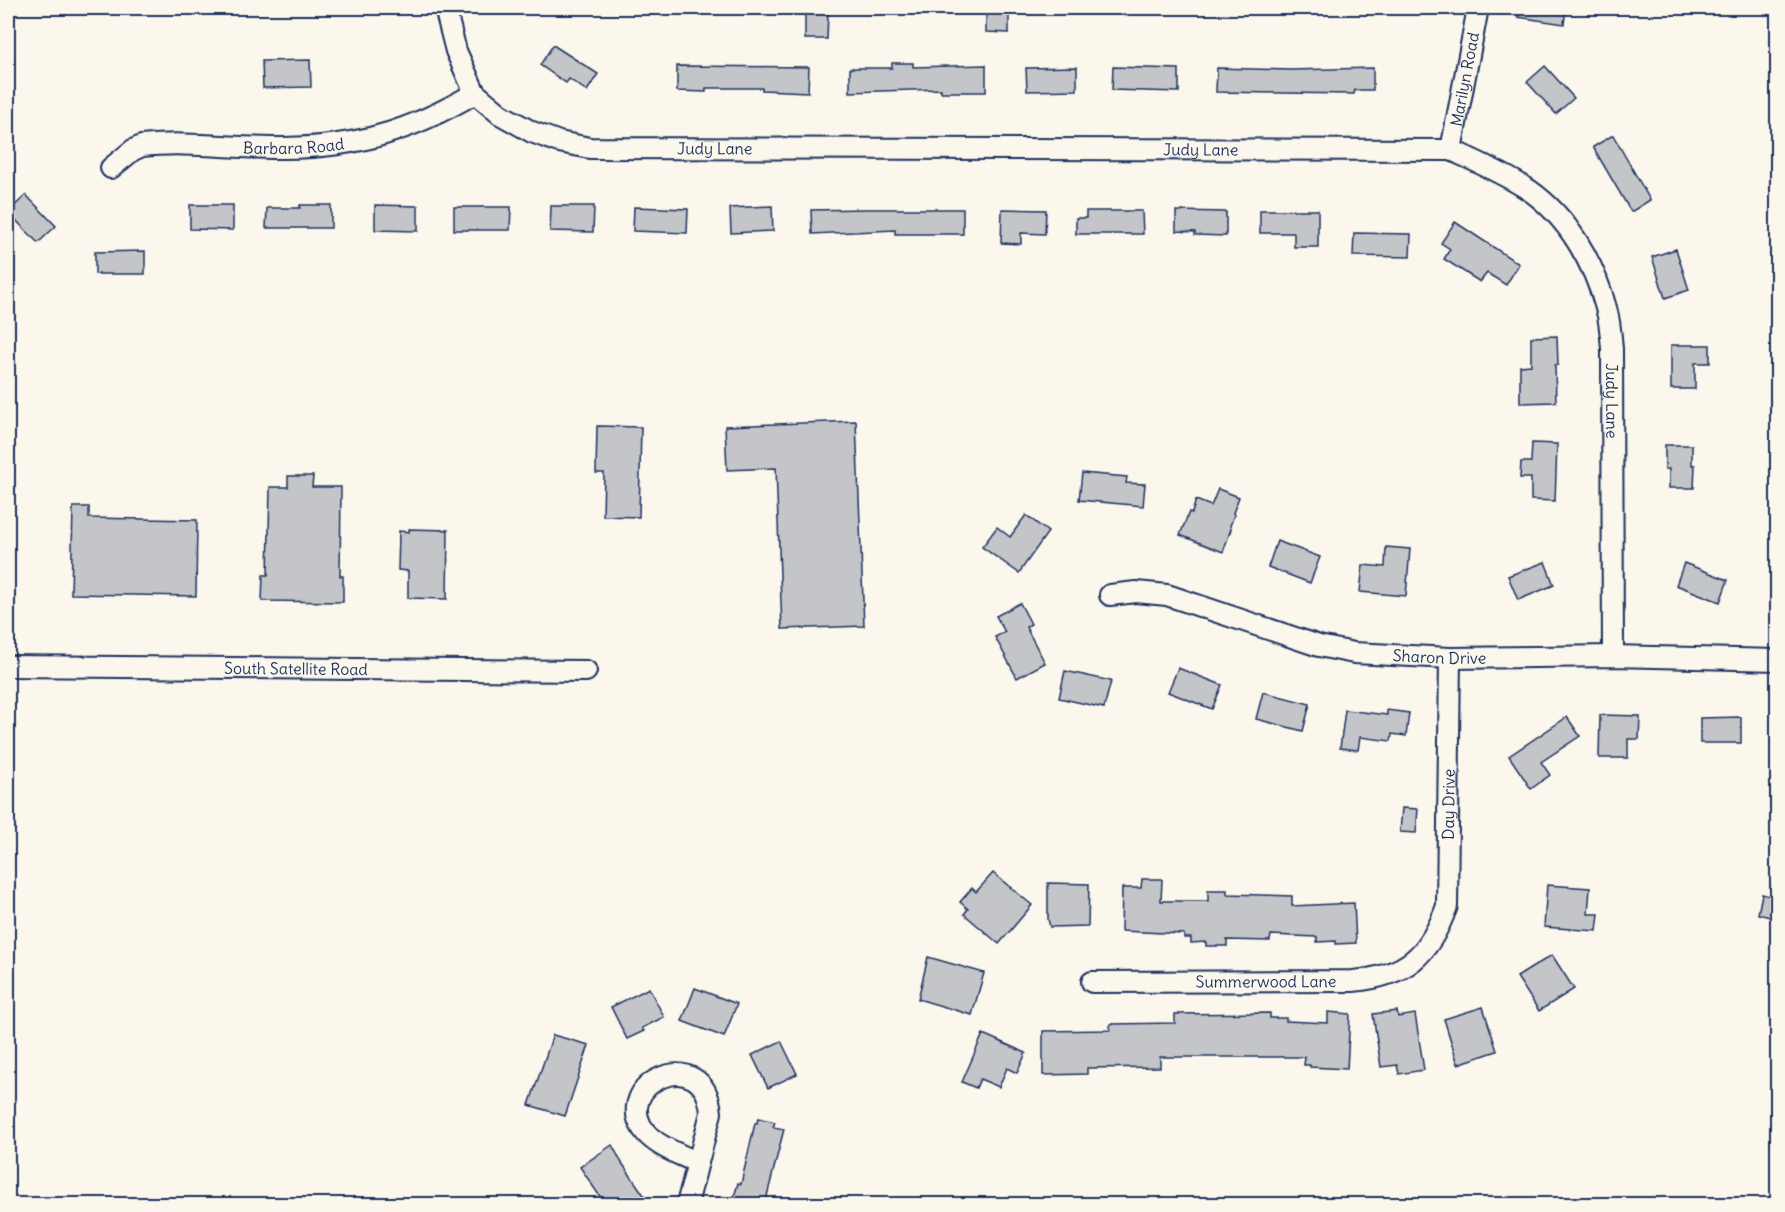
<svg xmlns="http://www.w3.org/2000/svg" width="1785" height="1212" font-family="Delius,sans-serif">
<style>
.building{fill:#c3c5c9;stroke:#1b2f5e;stroke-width:1.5}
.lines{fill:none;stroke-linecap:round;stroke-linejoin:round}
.street-casing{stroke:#1b2f5e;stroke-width:24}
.street{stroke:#fbf7ec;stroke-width:20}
.labels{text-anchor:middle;stroke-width:5;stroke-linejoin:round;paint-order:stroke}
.street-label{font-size:16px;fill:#1b2f5e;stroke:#fbf7ec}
</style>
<rect width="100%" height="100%" fill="#fbf7ec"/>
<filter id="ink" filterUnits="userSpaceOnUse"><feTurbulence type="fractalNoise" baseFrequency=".0167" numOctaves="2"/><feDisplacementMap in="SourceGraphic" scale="12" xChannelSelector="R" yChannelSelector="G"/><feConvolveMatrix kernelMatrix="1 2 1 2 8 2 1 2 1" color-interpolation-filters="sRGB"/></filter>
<g filter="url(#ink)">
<g class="building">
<polygon points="1518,8 1566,8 1564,24 1518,17"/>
<polygon points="986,9 1009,10 1009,33 986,32"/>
<polygon points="805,13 828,13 827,39 805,39"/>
<polygon points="553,45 598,74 587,91 569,79 566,83 540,65"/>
<polygon points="310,60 311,87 263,88 262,61"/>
<polygon points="892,63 913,63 913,67 986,65 986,92 941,92 941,89 850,92 850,68 892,68"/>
<polygon points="677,66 809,67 808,92 762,90 762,88 706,88 706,92 677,91"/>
<polygon points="1545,66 1574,98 1556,114 1527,82"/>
<polygon points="1077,67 1077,90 1027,91 1026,68"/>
<polygon points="1113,67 1179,69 1179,92 1112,90"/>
<polygon points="1217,68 1291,70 1373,68 1373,90 1355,90 1354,94 1216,92"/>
<polygon points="1613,135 1650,200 1631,212 1593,147"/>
<polygon points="26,195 56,226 38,243 8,212"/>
<polygon points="190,205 233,205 233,230 190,229"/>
<polygon points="300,205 331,205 331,228 266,228 267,208 300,208"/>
<polygon points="375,205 418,206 418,231 375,230"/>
<polygon points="551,206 594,206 593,232 550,231"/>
<polygon points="772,206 773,231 731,233 730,208"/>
<polygon points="454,207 511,207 510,230 454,230"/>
<polygon points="634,207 688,209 687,233 633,231"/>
<polygon points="866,209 963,209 963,234 895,234 895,230 812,234 811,210"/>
<polygon points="1002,209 1046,210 1045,234 1021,233 1021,244 1001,243"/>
<polygon points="1260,210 1318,210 1318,247 1294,247 1294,233 1260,233"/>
<polygon points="1086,211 1142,211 1143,234 1076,234 1076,218 1086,218"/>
<polygon points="1176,211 1226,212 1226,236 1195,235 1195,232 1176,231"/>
<polygon points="1455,222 1519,264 1506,285 1487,273 1480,282 1444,259 1450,249 1441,243"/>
<polygon points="1354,233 1411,234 1410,257 1353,256"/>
<polygon points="1676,249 1689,290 1665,298 1652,257"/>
<polygon points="145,251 145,274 95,274 95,252"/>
<polygon points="1557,336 1558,365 1555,365 1556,402 1520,403 1520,366 1531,365 1531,337"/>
<polygon points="1671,345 1710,345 1710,363 1695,363 1695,389 1671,389"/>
<polygon points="856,421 864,626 782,629 776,468 727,470 725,426"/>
<polygon points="597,426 641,427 639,517 603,516 604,473 596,473"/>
<polygon points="1532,443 1557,444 1555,501 1531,500 1531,478 1520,478 1521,462 1531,462"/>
<polygon points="1665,445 1692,445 1692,465 1695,465 1694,488 1669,488 1669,469 1665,469"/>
<polygon points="1082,473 1127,477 1126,483 1145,484 1143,506 1079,500"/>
<polygon points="288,476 313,476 312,487 341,487 340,576 343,576 343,602 262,601 263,575 268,575 270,487 288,487"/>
<polygon points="1218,489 1239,497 1233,513 1234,515 1230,526 1231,529 1223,552 1180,535 1189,512 1192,513 1196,500 1211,506"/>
<polygon points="73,507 89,507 89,518 197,520 196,596 71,594"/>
<polygon points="1026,515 1048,532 1019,573 982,547 997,527 1010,537"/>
<polygon points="409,529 448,530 447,599 408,598 408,571 398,570 399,531 409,532"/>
<polygon points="1277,541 1320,557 1310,583 1268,567"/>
<polygon points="1386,547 1410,549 1406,596 1360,592 1363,565 1385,567"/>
<polygon points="1545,562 1554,585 1518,600 1508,576"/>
<polygon points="1684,563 1728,580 1720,602 1676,585"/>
<polygon points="1020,603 1031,624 1026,627 1045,663 1017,678 995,637 1005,632 996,616"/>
<polygon points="1178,668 1222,685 1212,709 1168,692"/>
<polygon points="1065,671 1111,681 1104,708 1059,698"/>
<polygon points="1263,692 1310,704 1303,731 1256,719"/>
<polygon points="1345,710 1387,715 1387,710 1409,713 1406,736 1392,734 1391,741 1360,737 1358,750 1340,748"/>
<polygon points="1600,715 1640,716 1639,739 1628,739 1628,758 1599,758"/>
<polygon points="1567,717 1580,736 1541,762 1550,775 1531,789 1509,756"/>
<polygon points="1741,717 1741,743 1700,743 1700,718"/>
<polygon points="1402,808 1418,809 1416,833 1400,832"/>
<polygon points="993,873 1032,905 999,944 964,914 968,909 960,902 972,888 976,892"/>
<polygon points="1142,879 1162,879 1161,901 1208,901 1208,890 1227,890 1227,894 1292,896 1292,906 1354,903 1356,943 1336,944 1336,941 1317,942 1317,937 1271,935 1270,941 1227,940 1227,946 1206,946 1206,942 1191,943 1191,938 1184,938 1184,934 1121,931 1122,888 1141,888"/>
<polygon points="1048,883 1089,884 1088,926 1050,927 1048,919"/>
<polygon points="1547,885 1590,888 1588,914 1599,914 1597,931 1544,927"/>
<polygon points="1762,894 1778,898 1778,919 1758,914"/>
<polygon points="1552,955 1574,989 1539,1011 1517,977"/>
<polygon points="928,957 984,973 972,1015 918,999"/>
<polygon points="649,988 664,1017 642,1028 644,1031 627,1039 611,1007"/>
<polygon points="695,988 737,1004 724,1037 682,1021"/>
<polygon points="1483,1007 1497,1051 1458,1064 1444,1019"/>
<polygon points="1397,1011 1398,1017 1415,1014 1424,1070 1399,1074 1397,1065 1381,1067 1373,1014"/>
<polygon points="1328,1012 1350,1014 1347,1069 1310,1067 1310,1065 1304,1065 1305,1057 1160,1057 1160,1067 1087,1068 1087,1074 1043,1075 1043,1031 1110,1030 1110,1024 1175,1023 1175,1014 1270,1013 1270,1018 1286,1018 1286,1021 1328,1023"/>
<polygon points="983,1034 1026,1053 1017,1073 1007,1068 999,1087 980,1079 976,1088 962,1082"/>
<polygon points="553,1035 589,1045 565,1116 529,1105"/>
<polygon points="781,1041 797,1074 768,1088 752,1055"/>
<polygon points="758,1118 775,1122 773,1127 784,1129 765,1204 732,1204 738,1183 741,1184 755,1123 757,1123"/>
<polygon points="612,1145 622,1163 650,1204 605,1204 580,1167"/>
</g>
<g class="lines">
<defs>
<g id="street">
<path id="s1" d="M445,8l11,43 19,42 25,21 32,18 27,10 31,6 861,2c26,12 54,24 78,40 39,27 65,73 77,118 4,13 5,28 6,41l1,307"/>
<path id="s2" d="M1451,150l27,-142"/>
<path id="s3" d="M111,168l22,-18 9,-4c47,-5 95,3 142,2 75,-1 127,-17 191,-55"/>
<path id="s4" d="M1110,595l26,-3 31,3 152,51 35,7 96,5 163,-2 165,4"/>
<path id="s5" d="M8,666l578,5"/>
<path id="s6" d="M1092,982l261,-1c53,-5 76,-25 94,-75l3,-248"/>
<path d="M687,1204l24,-91c-6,-74 -104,-28 -65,20 12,14 36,22 52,30"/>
</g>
</defs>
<use href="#street" class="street-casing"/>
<use href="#street" class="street"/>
</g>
</g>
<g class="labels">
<g class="street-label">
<text dy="6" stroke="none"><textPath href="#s2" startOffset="72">Marilyn Road</textPath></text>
<text dy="6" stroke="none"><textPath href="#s3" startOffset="190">Barbara Road</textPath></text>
<text dy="6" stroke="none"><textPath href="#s1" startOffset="345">Judy Lane</textPath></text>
<text dy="6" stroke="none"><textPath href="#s1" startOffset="831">Judy Lane</textPath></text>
<text dy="6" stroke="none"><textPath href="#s1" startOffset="1406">Judy Lane</textPath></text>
<text dy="6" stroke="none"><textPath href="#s4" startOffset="339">Sharon Drive</textPath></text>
<text dy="6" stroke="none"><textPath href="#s5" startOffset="288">South Satellite Road</textPath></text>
<text dy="6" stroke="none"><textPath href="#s6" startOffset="492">Day Drive</textPath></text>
<text dy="6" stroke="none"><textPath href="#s6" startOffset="174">Summerwood Lane</textPath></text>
</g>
</g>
<rect width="1785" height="1212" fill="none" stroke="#fbf7ec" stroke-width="30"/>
<rect x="15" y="15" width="1755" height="1182" fill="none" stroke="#1b2f5e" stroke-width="2" filter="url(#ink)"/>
</svg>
